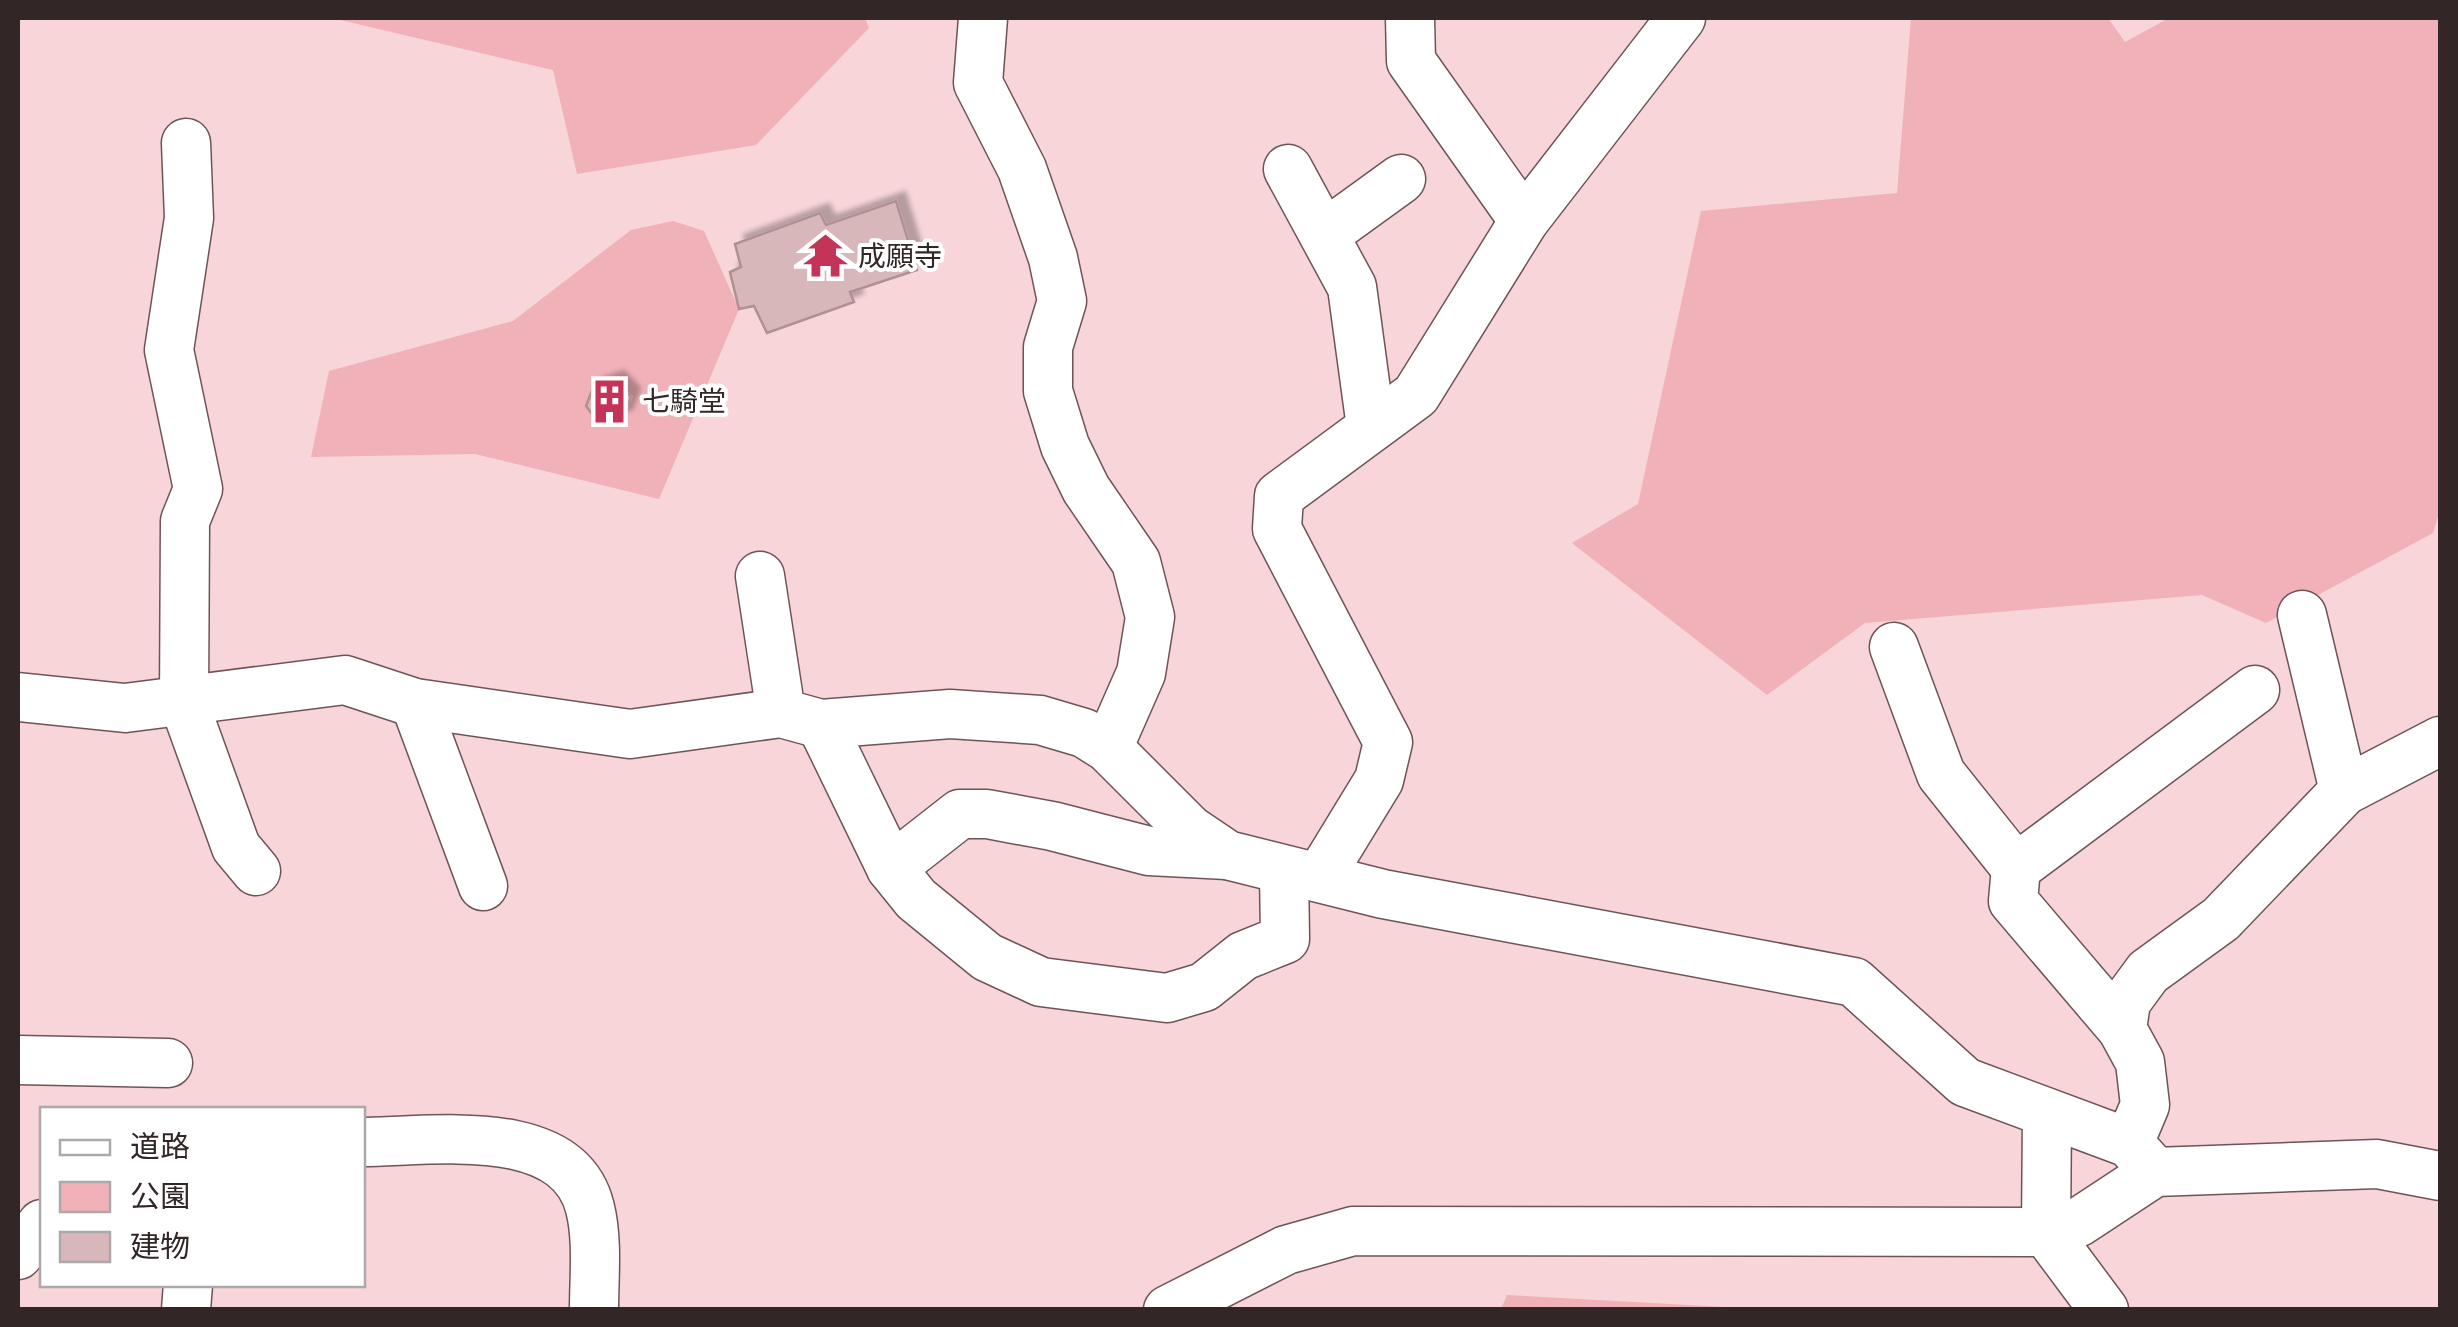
<svg xmlns="http://www.w3.org/2000/svg" width="2458" height="1327" font-family="Lato,'Noto Sans JP',sans-serif">
<style>
.green{fill:#f0b1b8}
.building{fill:#d7b7ba;stroke:#af9093;stroke-width:2.5;filter:url(#shadow)}
.lines{fill:none;stroke-linecap:round;stroke-linejoin:round}
.minor-casing{stroke:#6f5457;stroke-width:51}
.minor{stroke:#fff;stroke-width:48}
.labels{text-anchor:middle;stroke-width:8;stroke-linejoin:round;paint-order:stroke}
.poi-label{font-size:28px;fill:#322627;stroke:#fff;text-anchor:start}
</style>
<defs>
<filter id="shadow"><feDropShadow dx="9" dy="-9" stdDeviation="2.5" flood-color="#0004"/></filter>
</defs>
<rect width="100%" height="100%" fill="#f7d5d9"/>
<g class="green">
<polygon points="332,18 865,18 869,28 756,145 577,174 553,70"/>
<polygon points="1911,18 2108,18 2125,42 2169,18 2440,18 2440,510 2433,533 2266,623 2202,595 1865,623 1767,695 1572,543 1638,504 1701,211 1897,193"/>
<polygon points="673,221 704,231 739,309 659,499 475,454 311,457 329,371 513,321 631,230"/>
<polygon points="1507,1295 1761,1309 1501,1309"/>
</g>
<g class="building">
<polygon points="896,201 917,270 850,292 854,302 767,333 754,306 739,309 730,272 741,267 735,244 820,213 826,225"/>
<polygon points="615,380 631,397 623,418 599,423 586,406 593,388"/>
</g>
<g class="lines">
<defs>
<g id="minor">
<polyline points="983,18 978,83 1022,169 1053,258 1062,301 1048,347 1048,391 1065,446 1086,489 1136,562 1150,617 1141,673 1108,748"/>
<polyline points="1410,18 1411,61 1524,221"/>
<polyline points="186,143 189,218 169,350 198,489 185,521 184,703 236,847 256,871"/>
<polyline points="1288,169 1352,287 1371,427"/>
<polyline points="1325,234 1401,179"/>
<polyline points="760,576 781,713"/>
<polyline points="2302,615 2344,791"/>
<polyline points="1894,647 1941,774 2016,868"/>
<polyline points="18,697 125,708 345,680 415,703 630,734 781,713 821,724 950,714 1040,720 1084,733 1108,748 1190,830 1227,855 1383,894 1854,982 1965,1082 2129,1143 2155,1172"/>
<polyline points="415,703 483,886"/>
<polyline points="821,724 891,868 916,899 987,957 1041,982 1167,998 1204,987 1243,956 1285,939 1284,871"/>
<polyline points="891,868 960,814 987,814 1052,826 1149,851 1227,855"/>
<polyline points="1321,875 1379,780 1388,742 1277,529 1279,496 1416,395 1524,221 1681,18"/>
<polyline points="2122,1029 2013,901 2016,868 2255,690"/>
<polyline points="18,1060 168,1063"/>
<polyline points="2047,1113 2046,1232 2104,1310"/>
<path d="M362,1142c70,0 206,-23 228,66 8,32 4,69 4,102"/>
<polyline points="2129,1143 2145,1105 2140,1062 2122,1029 2126,1002 2148,972 2221,919 2344,791 2440,741"/>
<polyline points="18,1255 42,1224"/>
<polyline points="186,1310 188,1284"/>
<polyline points="1168,1310 1286,1250 1353,1231 2046,1232 2079,1222 2155,1172 2377,1164 2440,1176"/>
</g>
</defs>
<use href="#minor" class="minor-casing"/>
<use href="#minor" class="minor"/>
</g>
<defs>
<symbol id="temple-bare" viewBox="-9 -9 18 18"><path d="M0-6L5-2H3V0L6.5 2.5H4V6H1.5V3h-3V6H-4V2.5H-6.5L-3 0V-2H-5Z" fill="#c43458" stroke="#fff" stroke-width="2.5" paint-order="stroke"/></symbol>
<symbol id="building-bare" viewBox="-9 -9 18 18"><path d="M-4-6H4V6H1V3H-1V6H-4ZM-2.5-4.3h1.7v1.8h-1.7ZM.8-4.3h1.7v1.8H.8ZM-2.5-1h1.7V.8h-1.7ZM.8-1h1.7V.8H.8Z" fill="#c43458" stroke="#fff" stroke-width="2.5" paint-order="stroke"/></symbol>
</defs>
<g fill-rule="evenodd">
<use href="#temple-bare" x="794" y="224" width="63" height="63"/>
<use href="#building-bare" x="578" y="370" width="63" height="63"/>
</g>
<g class="labels">
<g class="poi-label">
<text x="858" y="266">成願寺</text>
<text x="642" y="411">七騎堂</text>
</g>
</g>
<rect width="2458" height="1327" fill="none" stroke="#322627" stroke-width="40"/>
<rect x="40" y="1107" width="325" height="180" fill="#ffffff" stroke="#ada8a9" stroke-width="2.5"/>
<rect x="60" y="1140" width="50" height="15" fill="#ffffff" stroke="#ada8a9" stroke-width="2.5"/>
<text x="130" y="1157" font-size="30" fill="#322627">道路</text>
<rect x="60" y="1182" width="50" height="30" fill="#f0b1b8" stroke="#ada8a9" stroke-width="2.5"/>
<text x="130" y="1207" font-size="30" fill="#322627">公園</text>
<rect x="60" y="1232" width="50" height="30" fill="#d7b7ba" stroke="#ada8a9" stroke-width="2.5"/>
<text x="130" y="1257" font-size="30" fill="#322627">建物</text>
</svg>
